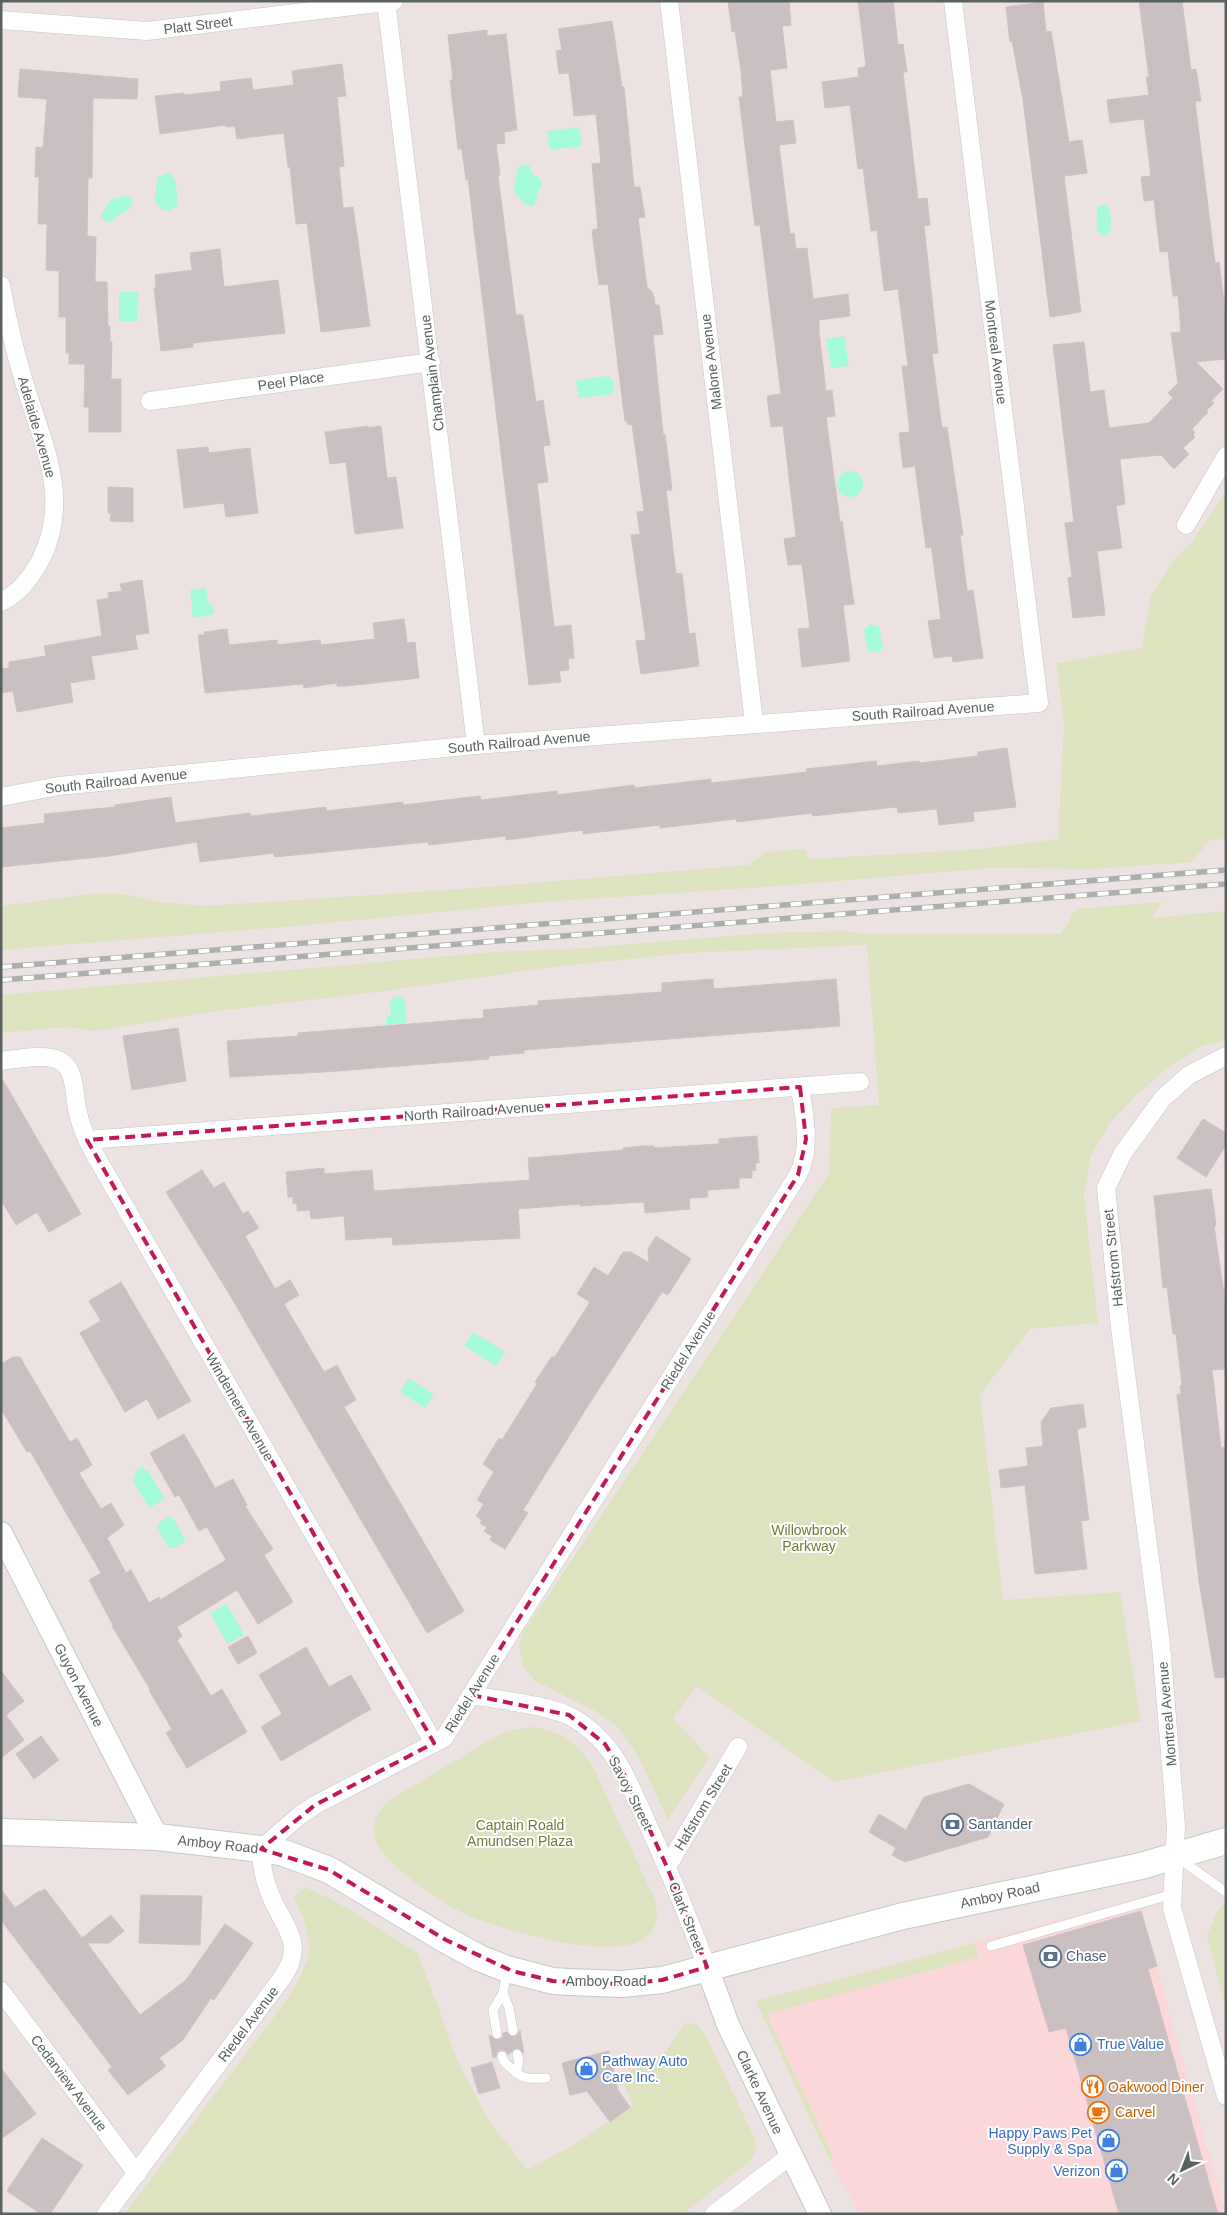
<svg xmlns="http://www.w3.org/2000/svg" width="1227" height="2215" font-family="Arial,sans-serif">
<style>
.commercial{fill:#fcd7da}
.green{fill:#dde3bf}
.water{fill:#a3fbd8}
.building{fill:#cac0c2;stroke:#d1c0c3}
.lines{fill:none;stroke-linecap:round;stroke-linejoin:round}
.service-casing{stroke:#c0c8c6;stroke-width:10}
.minor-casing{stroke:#c0c8c6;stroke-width:19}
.tertiary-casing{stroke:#c0c8c6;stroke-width:24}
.secondary-casing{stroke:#c1cac8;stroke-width:28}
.service{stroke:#fff;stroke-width:9}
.minor{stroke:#fff;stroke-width:18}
.tertiary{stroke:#fff;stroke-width:22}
.secondary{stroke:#fff;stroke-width:26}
.rail-casing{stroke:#adaeae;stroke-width:5.5}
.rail{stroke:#fff;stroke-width:4;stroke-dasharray:11;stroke-linecap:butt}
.marked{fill:none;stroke:#c2185b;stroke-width:4;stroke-dasharray:10 6;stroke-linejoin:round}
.labels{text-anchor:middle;stroke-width:4;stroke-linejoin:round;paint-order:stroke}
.street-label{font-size:14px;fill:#5a6260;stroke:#fff}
.park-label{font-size:14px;fill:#6e7d36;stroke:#fff}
.service-label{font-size:14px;fill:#4e5e75;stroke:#fff;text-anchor:start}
.shop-label{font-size:14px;fill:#366cbe;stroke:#fff;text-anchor:start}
.food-label{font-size:14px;fill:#c56008;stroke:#fff;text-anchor:start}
</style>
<rect width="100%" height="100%" fill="#ede2e2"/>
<polygon class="commercial" points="1138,1899 1226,2214 860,2214 831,2163 756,2001"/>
<g class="green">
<polygon points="1226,491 1226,839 1210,840 1192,862 1094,869 990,868 792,885 543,902 307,925 1,950 1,906 90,894 122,894 161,902 203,906 446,890 749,865 765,852 806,849 809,859 980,849 1058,839 1064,722 1056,663 1142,648 1151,596 1172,562 1193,541"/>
<polygon points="1162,902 1151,918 1226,911 1226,1040 1203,1046 1168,1067 1138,1094 1109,1124 1091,1156 1084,1195 1098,1323 1030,1329 980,1395 1003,1600 1120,1592 1141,1721 834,1782 697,1686 673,1718 709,1757 668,1820 639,1758 618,1727 595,1711 535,1681 523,1666 519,1644 523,1633 829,1173 831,1108 879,1105 867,945 688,953 553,967 378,992 209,1012 95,1031 66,1027 1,1033 1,995 493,952 586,948 762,933 843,931 866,934 1061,934 1076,909"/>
<path d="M532,1727c30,5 43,13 60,38l63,135c22,87 -154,29 -188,15 -22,-10 -44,-26 -63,-42 -12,-10 -27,-22 -30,-38 -2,-14 5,-25 14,-34l107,-64 13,-6z"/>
<path d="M305,1887l30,14 83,52 40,109 30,57 39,51 55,-30 51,-35 -13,-29c12,-8 24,-10 36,-17 12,-6 21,-25 29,-36 13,-1 16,4 22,15l48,101 1,11 -6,11 -67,53h-559l159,-209c29,-46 35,-57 11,-108z"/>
<polygon points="1226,1902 1226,2010 1207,1935 1217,1912"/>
<polygon points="975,1943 979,1957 767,2014 834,2159 830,2161 756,2001"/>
</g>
<g class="water">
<polygon points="579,127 582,146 550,150 547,131"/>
<polygon points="522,164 530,166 533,175 539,177 542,183 537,195 538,200 532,207 523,204 521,199 514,192 517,169"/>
<polygon points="165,173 171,173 176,183 178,205 169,211 162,210 155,201 157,178"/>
<path d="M125,196l5,1 3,6 -4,7 -10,4 -7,8c-5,0 -9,-2 -11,-6l9,-16z"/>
<path d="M1105,204c7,6 8,23 3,30l-5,2 -6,-6c-1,-2 0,-22 1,-24z"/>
<polygon points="119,292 138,292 137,322 119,321"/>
<polygon points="844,336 849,366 831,368 826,339"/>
<polygon points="609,376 610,379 613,379 615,390 611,391 612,394 579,398 576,380"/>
<circle cx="850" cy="484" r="13"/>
<polygon points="206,588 208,604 212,604 214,614 193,618 190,590"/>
<polygon points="871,624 879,627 883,648 877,652 868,651 864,630"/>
<polygon points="402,996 402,999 405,999 407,1021 404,1023 386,1025 386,1017 391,1016 390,1000 393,999 393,997"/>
<polygon points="473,1332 505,1352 496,1366 465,1346"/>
<polygon points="409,1378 434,1394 425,1408 400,1392"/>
<polygon points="142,1467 145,1471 148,1470 165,1499 149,1508 132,1479 136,1476 134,1472"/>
<polygon points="169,1516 173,1518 185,1539 184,1543 173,1548 169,1548 157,1527 159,1522"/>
<polygon points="227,1604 244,1635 228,1644 210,1613"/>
</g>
<g class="building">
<polygon points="728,1 789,1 791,25 782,26 787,68 770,70 776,122 793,120 796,143 779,145 790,234 794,233 796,249 807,248 813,299 848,294 850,316 819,320 819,332 826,391 832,390 835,416 826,417 840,522 842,521 854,604 843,605 850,661 802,667 798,629 810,628 802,564 788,565 784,539 796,537 783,426 771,427 767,396 781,394 760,225 755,226 739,97 743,97 741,71 735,31 732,32"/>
<polygon points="858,1 893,1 898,45 903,44 907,72 903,72 918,199 927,198 930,225 924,226 938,353 932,354 942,428 947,427 963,535 960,535 967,591 973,590 983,658 953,662 952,656 934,658 928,621 941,619 932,551 931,547 926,548 915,466 903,468 899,433 910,432 902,366 908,366 898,289 884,291 877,230 871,231 863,168 858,169 850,105 825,108 822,82 859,77 858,68 864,67 866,65"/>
<polygon points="1139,1 1182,1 1191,70 1196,69 1201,101 1195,101 1215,263 1219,262 1226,319 1226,359 1196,362 1223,389 1211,401 1214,403 1206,411 1208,412 1192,429 1195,433 1193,435 1195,437 1183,448 1189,454 1174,469 1161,455 1120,459 1125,504 1116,506 1122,548 1097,551 1105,615 1073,618 1068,578 1072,577 1065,523 1074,522 1053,345 1084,342 1090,392 1104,390 1109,428 1149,423 1173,398 1168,393 1178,383 1171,333 1181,332 1178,296 1173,296 1168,251 1160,252 1154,200 1144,201 1141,177 1151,176 1144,119 1110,123 1107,100 1149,95 1146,77 1149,77"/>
<polygon points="1043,2 1046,32 1051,31 1069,142 1082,140 1087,173 1064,176 1081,312 1050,317 1023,100 1012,41 1010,42 1006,7"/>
<polygon points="612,21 622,87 624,87 634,187 640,187 645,217 638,218 647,287 653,293 655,305 659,305 663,334 653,335 663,434 665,434 672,490 666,490 676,574 682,573 689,634 695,633 699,666 641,674 636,641 646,640 631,535 640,534 637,512 644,511 632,424 628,425 627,421 625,421 608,284 599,285 592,230 598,229 592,164 601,163 596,114 574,116 569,73 559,74 556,51 562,50 558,29"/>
<polygon points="487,30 487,36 506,34 517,130 504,132 505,143 496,144 500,175 498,176 516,315 523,315 536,402 543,400 550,445 543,446 548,482 537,483 554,627 571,625 574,658 568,659 569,670 559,671 561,682 529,685 468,179 466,180 462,149 458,149 450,80 453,80 448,35"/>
<polygon points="342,64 346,96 337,97 344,166 339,167 343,208 353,207 370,326 321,332 307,223 296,224 290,167 288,167 284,133 237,139 235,126 226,127 226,125 160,134 155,96 184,93 184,95 221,91 220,82 251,78 253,90 294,85 292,71"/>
<polygon points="20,69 138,79 137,99 93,98 92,178 88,178 87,236 96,237 95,282 107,282 108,326 110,326 110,342 112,342 111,379 121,379 121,432 89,432 89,407 84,407 85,364 69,364 69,353 66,353 66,317 59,317 59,271 46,270 47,224 38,224 39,177 35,177 36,147 43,148 47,99 18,97"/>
<polygon points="220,249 224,287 278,280 285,333 193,343 193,347 161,351 154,288 156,288 155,275 192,270 190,253"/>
<polygon points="368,426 368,428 381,426 387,478 396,477 403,528 355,534 346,462 330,464 325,432"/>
<polygon points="208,447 209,453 250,448 258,513 226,517 224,503 184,508 177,450"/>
<polygon points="108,487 133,488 133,522 110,521 111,513 108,513"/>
<polygon points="142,580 149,633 135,635 138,649 91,656 95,679 70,683 73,702 17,712 13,691 1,693 1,669 9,668 9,662 46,656 44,646 102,636 97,600 109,598 108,593 122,591 120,584"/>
<polygon points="404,619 407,643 415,642 419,678 347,686 337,686 337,683 304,688 303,684 205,693 198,635 205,635 204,632 227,629 229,645 277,640 277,645 320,640 321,645 375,639 373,623"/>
<polygon points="1007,748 1016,807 973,812 974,821 939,825 937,809 898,813 897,807 812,816 812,813 737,822 736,819 660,828 660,825 583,834 583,830 506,840 506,836 429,845 428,842 274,857 274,853 200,862 197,842 109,856 1,867 1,828 45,823 44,814 115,807 115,805 171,797 175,823 250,813 251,816 326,807 326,811 403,802 403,805 480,796 481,800 557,791 557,795 634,785 635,788 711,779 711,783 807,772 806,769 876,761 877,766 919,761 920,763 978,756 978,752"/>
<polygon points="713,979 714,989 836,979 840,1026 524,1050 524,1053 489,1056 489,1059 324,1072 230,1077 227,1041 298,1036 298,1033 484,1018 483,1010 539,1005 538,1001 662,992 662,983"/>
<polygon points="178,1028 186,1081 132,1090 123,1036"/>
<polygon points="1,1077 81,1214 49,1232 37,1212 16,1225 1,1200"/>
<polygon points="1203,1119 1226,1133 1226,1145 1206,1177 1177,1158"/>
<polygon points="757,1136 759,1163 755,1163 756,1170 752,1171 752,1178 739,1178 739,1188 707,1190 708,1197 689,1198 690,1209 645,1213 644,1202 580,1206 580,1204 518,1209 520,1238 393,1245 392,1237 346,1240 344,1216 311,1219 310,1210 297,1211 297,1203 293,1204 293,1197 288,1197 286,1172 324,1168 324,1174 372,1170 374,1191 530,1180 528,1158 623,1150 623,1148 642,1146 654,1146 654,1148 719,1144 719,1139"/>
<polygon points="202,1170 214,1188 224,1182 243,1214 248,1211 259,1228 245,1236 275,1289 290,1280 299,1295 284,1304 324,1372 337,1365 356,1400 344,1407 464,1611 427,1633 228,1292 166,1192"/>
<polygon points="1211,1189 1216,1225 1214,1226 1226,1307 1226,1369 1212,1370 1221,1448 1226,1447 1226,1677 1215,1678 1199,1581 1177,1395 1181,1394 1180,1386 1182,1385 1176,1334 1173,1334 1167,1287 1163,1288 1154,1196"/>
<polygon points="656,1236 691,1259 668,1295 662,1292 591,1401 523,1510 528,1513 505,1549 490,1540 492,1536 484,1531 487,1527 480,1523 482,1520 476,1516 484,1504 477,1500 494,1472 483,1464 499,1438 502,1440 537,1384 535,1382 543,1370 552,1356 554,1358 590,1302 577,1294 594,1267 608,1276 623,1252 631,1252 649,1263 648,1249"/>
<polygon points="121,1282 191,1401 158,1419 147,1399 125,1412 80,1333 101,1321 89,1301"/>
<polygon points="13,1357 20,1357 70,1442 77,1438 92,1465 79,1473 101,1509 111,1503 124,1525 107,1538 126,1573 131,1570 149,1603 159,1597 160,1600 226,1560 207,1527 199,1531 179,1495 175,1497 150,1453 184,1434 215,1488 233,1479 247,1505 245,1506 273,1549 264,1555 293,1602 258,1624 237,1590 177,1627 182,1636 177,1640 211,1696 222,1689 247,1732 187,1768 166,1733 172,1729 149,1690 150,1689 112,1626 113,1625 89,1580 101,1573 30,1451 27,1452 1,1409 1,1364"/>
<polygon points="1083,1404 1086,1427 1077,1429 1089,1520 1081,1521 1087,1569 1035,1574 1025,1485 1001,1488 999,1470 1028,1466 1026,1448 1043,1446 1041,1422 1051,1408"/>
<polygon points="248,1636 257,1653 238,1664 228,1647"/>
<polygon points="306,1647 329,1687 351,1675 371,1709 281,1761 261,1727 282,1714 259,1675"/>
<polygon points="1,1671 24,1701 6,1715 24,1740 1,1758"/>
<polygon points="41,1736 59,1760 34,1779 16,1754"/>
<polygon points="969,1784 1004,1804 988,1837 905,1862 892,1855 896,1848 869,1832 879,1814 906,1830 924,1797"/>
<polygon points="1,1889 15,1908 39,1891 40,1892 45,1889 82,1938 111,1915 124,1931 109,1943 87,1943 140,2015 186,1980 225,1924 253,1943 214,2000 211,1998 182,2041 159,2058 166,2066 128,2095 108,2070 112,2067 1,1920"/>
<polygon points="141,1895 202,1896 200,1945 139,1943"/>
<polygon points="1141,1911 1157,1966 1148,1969 1218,2214 1119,2214 1066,2028 1049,2032 1023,1945"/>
<polygon points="520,2030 524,2053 516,2048 508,2055 506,2051 501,2050 497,2052 496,2057 493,2058 489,2035 498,2040 503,2037 503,2033 507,2032 514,2037 517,2035"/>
<polygon points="609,2051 618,2090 630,2107 610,2122 587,2091 570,2095 562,2063"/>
<polygon points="492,2062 500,2088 479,2094 471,2068"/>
<polygon points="1,2068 36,2114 1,2139"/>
<polygon points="42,2138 83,2165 50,2214 41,2214 7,2191"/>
</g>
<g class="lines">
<defs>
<g id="service">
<polyline points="1181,1860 1226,1892"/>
<polyline points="991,1946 1173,1894"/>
<polyline points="503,1993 509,2008 513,2031"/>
<polyline points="497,2034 493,2010 503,1993 507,1972"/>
<path d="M502,2056c1,6 5,9 10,13 11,11 19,10 34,9"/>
<polyline points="516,2073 519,2061 517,2054"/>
</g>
<g id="minor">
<polyline points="386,1 476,745"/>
<polyline points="669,1 754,723"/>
<polyline points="1,20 147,31 394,1"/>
<path d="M1,285c6,34 14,67 24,100 18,60 47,115 15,176 -10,18 -21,32 -39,41"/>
<polyline points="150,401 431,362"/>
<polyline points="1186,525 1226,456"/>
<polyline points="1,797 59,786 476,745 1039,703 953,1"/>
<polyline points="1226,1056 1189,1075 1163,1098 1123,1153 1106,1188 1120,1327 1161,1645 1176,1826 1172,1908 1226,2096"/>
<path d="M1,1061c16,-2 35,-6 51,-3 26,5 21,36 26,55 3,14 9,27 16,40l340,590"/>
<polyline points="87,1140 860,1082"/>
<path d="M471,1695c28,5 81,10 104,24 14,8 26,20 36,33 14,19 23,43 33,64 23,50 44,100 63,151"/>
<polyline points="667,1867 738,1747"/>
<polyline points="1,1991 137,2174"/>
<path d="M106,2214l176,-236c25,-35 1,-51 -12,-84 -6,-15 -9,-29 -9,-45l38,-33 16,-11 129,-67 354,-563c14,-28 6,-59 2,-88"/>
<polyline points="714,2214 790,2156"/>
</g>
<g id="tertiary">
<polyline points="1,1533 157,1837"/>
<polyline points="707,1967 728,2025 820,2214"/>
</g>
<polyline id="secondary" points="1,1832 157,1837 261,1849 284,1853 329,1870 446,1940 479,1958 507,1969 553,1981 569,1982 622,1984 662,1980 903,1916 1141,1866 1226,1841"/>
</defs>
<use href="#service" class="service-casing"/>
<use href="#minor" class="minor-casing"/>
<use href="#tertiary" class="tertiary-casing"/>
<use href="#secondary" class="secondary-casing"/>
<use href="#service" class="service"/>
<use href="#minor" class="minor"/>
<use href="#tertiary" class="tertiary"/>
<use href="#secondary" class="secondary"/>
<defs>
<g id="rail">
<polyline points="1,967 1226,870"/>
<polyline points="1,980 1226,884"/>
</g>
</defs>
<use href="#rail" class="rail-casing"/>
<use href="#rail" class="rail"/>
</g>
<path class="marked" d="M800,1087l6,52 -8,36 -327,520 98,20 36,29 19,30 43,93 40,100 -45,13 -40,4 -69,-3 -41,-10 -66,-31 -117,-70 -68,-21 54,-44 119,-62 -347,-603z"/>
<defs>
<symbol id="bank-ring" viewBox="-11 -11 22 22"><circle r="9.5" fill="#fff" stroke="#5c6f8a" stroke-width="1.5"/><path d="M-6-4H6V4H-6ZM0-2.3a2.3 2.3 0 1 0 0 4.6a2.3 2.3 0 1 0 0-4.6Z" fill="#5c6f8a"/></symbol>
<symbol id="shop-ring" viewBox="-11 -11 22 22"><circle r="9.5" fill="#fff" stroke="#3f7fe0" stroke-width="1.5"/><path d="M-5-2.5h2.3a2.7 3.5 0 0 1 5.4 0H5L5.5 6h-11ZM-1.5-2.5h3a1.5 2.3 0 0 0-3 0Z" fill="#3f7fe0"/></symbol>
<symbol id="restaurant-ring" viewBox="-11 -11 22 22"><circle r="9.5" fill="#fff" stroke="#e8710a" stroke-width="1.5"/><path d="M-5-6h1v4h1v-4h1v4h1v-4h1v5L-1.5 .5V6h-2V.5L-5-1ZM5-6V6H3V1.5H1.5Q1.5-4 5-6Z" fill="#e8710a"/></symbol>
<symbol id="cafe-ring" viewBox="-11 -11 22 22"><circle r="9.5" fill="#fff" stroke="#e8710a" stroke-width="1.5"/><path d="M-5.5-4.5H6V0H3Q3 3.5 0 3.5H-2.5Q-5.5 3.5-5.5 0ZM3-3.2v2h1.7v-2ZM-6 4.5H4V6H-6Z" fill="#e8710a"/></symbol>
</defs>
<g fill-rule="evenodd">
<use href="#bank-ring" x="940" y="1812" width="25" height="25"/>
<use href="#bank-ring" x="1038" y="1944" width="25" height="25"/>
<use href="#shop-ring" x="1068" y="2032" width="25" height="25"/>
<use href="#shop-ring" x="574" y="2056" width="25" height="25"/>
<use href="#restaurant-ring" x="1080" y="2074" width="25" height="25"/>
<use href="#cafe-ring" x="1086" y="2100" width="25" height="25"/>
<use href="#shop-ring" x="1096" y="2128" width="25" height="25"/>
<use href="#shop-ring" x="1104" y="2158" width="25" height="25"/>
</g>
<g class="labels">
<g class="street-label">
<text transform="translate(198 25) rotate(-7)" y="5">Platt Street</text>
<text transform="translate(996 352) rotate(83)" y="5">Montreal Avenue</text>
<text transform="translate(711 362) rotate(-97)" y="5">Malone Avenue</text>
<text transform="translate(432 373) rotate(-97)" y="5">Champlain Avenue</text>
<text transform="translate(291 381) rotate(-8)" y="5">Peel Place</text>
<text transform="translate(37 427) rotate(74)" y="5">Adelaide Avenue</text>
<text transform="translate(923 711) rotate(-4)" y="5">South Railroad Avenue</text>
<text transform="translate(519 742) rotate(-5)" y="5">South Railroad Avenue</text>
<text transform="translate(116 781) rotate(-6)" y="5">South Railroad Avenue</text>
<text transform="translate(474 1111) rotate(-4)" y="5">North Railroad Avenue</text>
<text transform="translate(1113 1258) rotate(-96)" y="5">Hafstrom Street</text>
<text transform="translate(688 1350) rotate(-58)" y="5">Riedel Avenue</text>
<text transform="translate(240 1407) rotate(60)" y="5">Windemere Avenue</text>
<text transform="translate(79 1685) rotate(63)" y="5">Guyon Avenue</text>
<text transform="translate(472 1693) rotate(-58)" y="5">Riedel Avenue</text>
<text transform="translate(1167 1714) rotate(-95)" y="5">Montreal Avenue</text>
<text transform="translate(631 1793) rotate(63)" y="5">Savoy Street</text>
<text transform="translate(703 1807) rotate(-59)" y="5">Hafstrom Street</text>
<text transform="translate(218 1844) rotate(6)" y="5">Amboy Road</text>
<text transform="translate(1000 1895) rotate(-12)" y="5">Amboy Road</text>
<text transform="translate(687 1917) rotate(68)" y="5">Clark Street</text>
<text x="606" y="1986">Amboy Road</text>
<text transform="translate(248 2024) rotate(-53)" y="5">Riedel Avenue</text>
<text transform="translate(69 2083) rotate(53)" y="5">Cedarview Avenue</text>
<text transform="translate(760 2092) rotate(65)" y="5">Clarke Avenue</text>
</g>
<g class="park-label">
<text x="809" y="1535">Willowbrook<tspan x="809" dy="16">Parkway</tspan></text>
<text x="520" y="1830">Captain Roald<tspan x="520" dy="16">Amundsen Plaza</tspan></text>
</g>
<g class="service-label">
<text x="968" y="1829">Santander</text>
<text x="1066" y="1961">Chase</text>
</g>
<g class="shop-label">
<text x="1097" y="2049">True Value</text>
<text x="602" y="2066">Pathway Auto<tspan x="602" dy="16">Care Inc.</tspan></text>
<text x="1092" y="2138" text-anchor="end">Happy Paws Pet<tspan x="1092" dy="16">Supply &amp; Spa</tspan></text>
<text x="1100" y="2176" text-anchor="end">Verizon</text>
</g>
<g class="food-label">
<text x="1108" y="2092">Oakwood Diner</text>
<text x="1115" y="2117">Carvel</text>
</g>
</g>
<rect width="1227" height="2215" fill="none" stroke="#5a6260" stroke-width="5"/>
<g transform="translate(1182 2170) rotate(223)" stroke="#ffffff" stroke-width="4" paint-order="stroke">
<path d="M0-4L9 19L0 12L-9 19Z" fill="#5a6260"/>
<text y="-8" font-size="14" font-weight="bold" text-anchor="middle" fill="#5a6260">N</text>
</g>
</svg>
